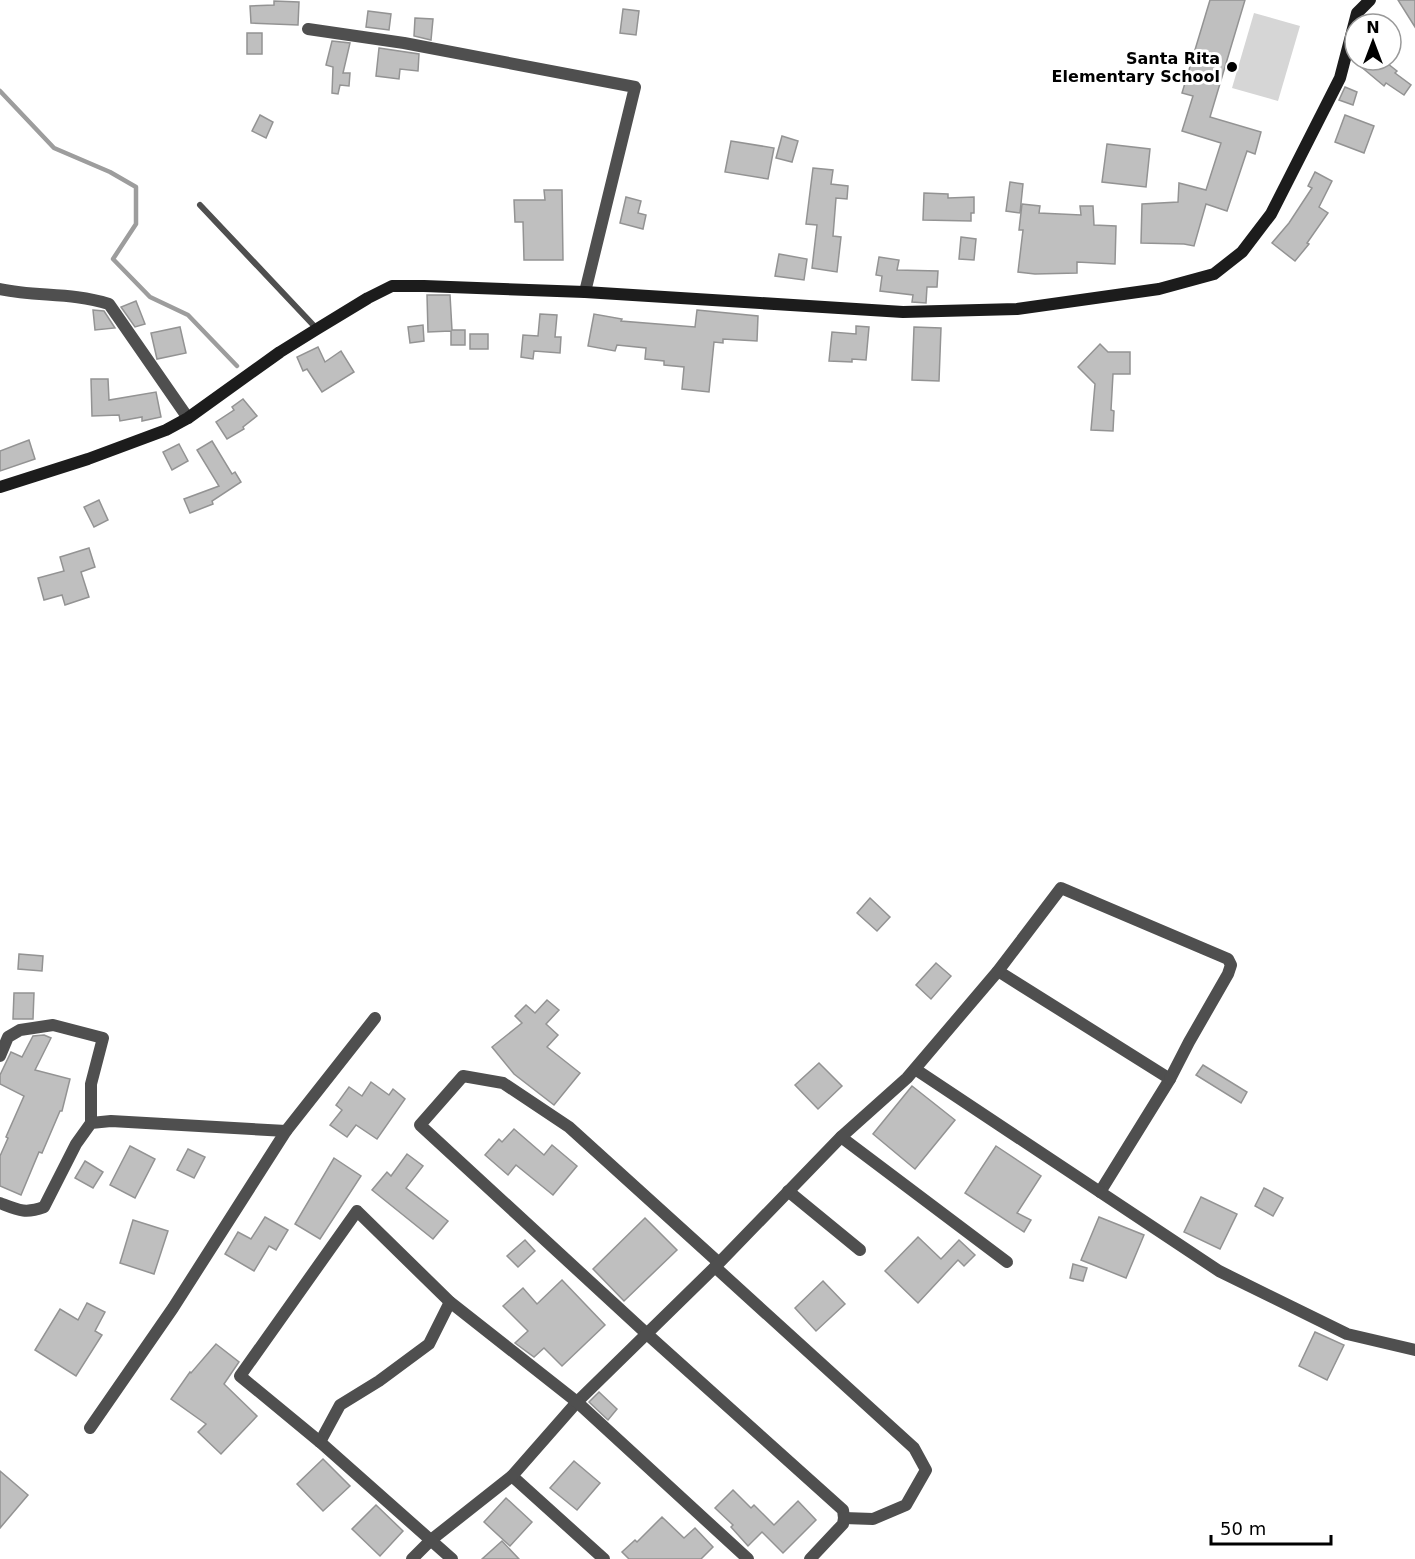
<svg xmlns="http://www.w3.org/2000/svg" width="1415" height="1559" font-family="'DejaVu Sans',sans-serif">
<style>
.green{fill:#d6d6d6}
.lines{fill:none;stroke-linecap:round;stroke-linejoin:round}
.stream{stroke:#9d9d9d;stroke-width:4.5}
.building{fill:#bfbfbf;stroke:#939393;stroke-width:1.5}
.lane{stroke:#4f4f4f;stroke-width:6}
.street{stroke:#4f4f4f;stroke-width:12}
.secondary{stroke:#1c1c1c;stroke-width:12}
.poi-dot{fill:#000;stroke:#fff;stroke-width:2}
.labels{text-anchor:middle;stroke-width:6;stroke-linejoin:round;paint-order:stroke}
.poi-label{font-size:16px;font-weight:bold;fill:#000;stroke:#fff;text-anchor:end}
</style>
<rect width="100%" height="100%" fill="#fff"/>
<polygon class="green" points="1254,13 1300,26 1278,101 1232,88"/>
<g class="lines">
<polyline class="stream" points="0,91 54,148 110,172 136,187 136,224 113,259 150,297 188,315 237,366"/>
</g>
<g class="building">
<polygon points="1210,0 1245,0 1210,117 1261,132 1255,154 1247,151 1227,211 1206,204 1194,246 1184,244 1141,243 1142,204 1178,202 1179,183 1206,190 1221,143 1182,131 1193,96 1182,93"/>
<polygon points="1398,0 1415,0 1415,27"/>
<polygon points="274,1 299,2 298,25 251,23 250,6 274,5"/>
<polygon points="623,9 639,11 636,35 620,33"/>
<polygon points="368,11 391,14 389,30 366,27"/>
<polygon points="415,18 433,19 431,40 414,36"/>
<rect x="247" y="33" width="15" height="21"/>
<polygon points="332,41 350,43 343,73 350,73 349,86 340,85 338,94 332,93 333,67 326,65"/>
<polygon points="379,48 419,54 418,71 400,69 399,79 376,76"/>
<polygon points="1353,60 1383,60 1397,71 1395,73 1411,85 1404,95 1386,83 1384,86"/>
<polygon points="1345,87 1357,92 1353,105 1339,100"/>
<polygon points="260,115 273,122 266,138 252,131"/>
<polygon points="1345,115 1374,126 1364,153 1335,142"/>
<polygon points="782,136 798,141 792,162 776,158"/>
<polygon points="731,141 774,148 768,179 725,172"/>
<polygon points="1107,144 1150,149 1146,187 1102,182"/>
<polygon points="813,168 833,170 831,184 848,186 847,199 836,198 833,236 841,237 837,272 812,268 817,225 806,224"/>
<polygon points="1315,172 1332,181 1319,207 1328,213 1307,243 1309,244 1295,261 1272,243 1289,223 1312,188 1308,186"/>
<polygon points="1010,182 1023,184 1020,213 1006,211"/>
<polygon points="544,190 562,190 563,260 524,260 523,222 515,222 514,200 545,200"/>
<polygon points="924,193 948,194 948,198 974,197 974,213 971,213 971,221 923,220"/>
<polygon points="626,197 641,201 638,213 646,215 643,229 620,223"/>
<polygon points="1022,204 1040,206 1039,213 1081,215 1080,206 1093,206 1094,225 1116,226 1115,264 1077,262 1077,273 1035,274 1018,272 1023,230 1019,230"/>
<polygon points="961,237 976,239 974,260 959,259"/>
<polygon points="779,254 807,259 804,280 775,276"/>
<polygon points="879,257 899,260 897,270 938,271 937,287 927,287 926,303 912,302 913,295 880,291 882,276 876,275"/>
<polygon points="427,295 450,295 452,330 465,330 465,345 451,345 451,331 428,332"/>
<polygon points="136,301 145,324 135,327 121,307"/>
<polygon points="93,310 104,311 115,328 95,330"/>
<polygon points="697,310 758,316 757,341 723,339 723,343 714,342 709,392 682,389 684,367 664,365 664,361 645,359 646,348 617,345 615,351 588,346 594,314 622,319 621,321 695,327"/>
<polygon points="540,314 557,315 555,337 561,337 560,353 534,351 533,359 521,357 523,335 538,336"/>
<polygon points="423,325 424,341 410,343 408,327"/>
<polygon points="856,326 869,327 866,360 852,359 852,362 829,361 832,332 856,334"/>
<polygon points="180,327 186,353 157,359 151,333"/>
<polygon points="914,327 941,328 939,381 912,380"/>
<rect x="470" y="334" width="18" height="15"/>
<polygon points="1100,344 1108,352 1130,352 1130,374 1113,374 1111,410 1114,411 1113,431 1091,430 1095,384 1078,367"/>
<polygon points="318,347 325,362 341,351 354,372 322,392 307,369 303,371 297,357"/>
<polygon points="91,379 108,379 109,400 156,392 161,417 142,421 142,417 120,421 119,415 92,416"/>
<polygon points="243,399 257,416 243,427 244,429 227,439 216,422 234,410 232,407"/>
<polygon points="29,440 35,459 0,471 0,451"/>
<polygon points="212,441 232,474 235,472 241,482 212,501 213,504 190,513 184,499 219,486 197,450"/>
<polygon points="179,444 188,461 172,470 163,452"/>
<polygon points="99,500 108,520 94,527 84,507"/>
<polygon points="89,548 95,567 81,572 89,597 65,605 62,595 44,600 38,578 64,571 60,557"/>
<polygon points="870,898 890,917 877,931 857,913"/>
<polygon points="19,954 43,956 42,971 18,969"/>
<polygon points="936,963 951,976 931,999 916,985"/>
<polygon points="14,993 34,993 33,1019 13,1019"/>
<polygon points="547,1000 559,1010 546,1024 558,1035 547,1047 580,1073 554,1105 514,1074 492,1047 522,1023 515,1016 526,1005 535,1013"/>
<polygon points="44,1035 51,1038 35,1070 70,1079 62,1111 60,1111 42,1153 39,1152 21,1195 0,1186 0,1156 8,1138 6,1137 24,1096 0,1084 0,1075 11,1052 22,1057 33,1036"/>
<polygon points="819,1063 842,1086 818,1109 795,1085"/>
<polygon points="1203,1065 1247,1092 1241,1103 1196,1075"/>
<polygon points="371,1082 389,1095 393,1089 405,1099 377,1139 356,1125 347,1137 330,1125 342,1110 336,1105 349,1087 362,1096"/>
<polygon points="912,1086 955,1120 915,1169 873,1134"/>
<polygon points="514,1129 544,1155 552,1145 577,1166 553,1195 516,1165 508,1175 485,1155 499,1139 502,1142"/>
<polygon points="130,1146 155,1159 135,1198 110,1185"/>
<polygon points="996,1146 1041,1176 1017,1213 1031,1220 1024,1232 965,1193"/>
<polygon points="188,1149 205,1157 194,1178 177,1170"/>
<polygon points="407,1154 423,1166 406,1188 448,1221 433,1239 372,1190 387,1172 391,1176"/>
<polygon points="334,1158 361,1176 320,1239 295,1224"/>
<polygon points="85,1161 103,1172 93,1188 75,1178"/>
<polygon points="1264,1188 1283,1198 1273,1216 1255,1206"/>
<polygon points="1201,1197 1237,1214 1220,1249 1184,1232"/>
<polygon points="265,1217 288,1230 276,1250 269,1246 254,1271 225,1254 238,1232 251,1239"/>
<polygon points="1099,1217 1144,1235 1126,1278 1081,1260"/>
<polygon points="645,1218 677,1250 624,1301 593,1269"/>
<polygon points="133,1220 168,1231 154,1274 120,1263"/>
<polygon points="918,1237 941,1259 959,1240 975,1255 964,1266 958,1260 918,1303 885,1271"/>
<polygon points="525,1240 535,1251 518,1267 507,1256"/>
<polygon points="1073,1264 1087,1268 1083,1281 1070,1278"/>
<polygon points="562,1280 605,1325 562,1366 544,1348 534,1357 515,1343 528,1331 503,1306 523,1288 537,1304"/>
<polygon points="823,1281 845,1304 816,1331 795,1308"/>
<polygon points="87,1303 105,1312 95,1331 102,1335 76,1376 35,1350 60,1309 78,1320"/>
<polygon points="1315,1332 1344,1345 1327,1380 1299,1366"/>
<polygon points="216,1344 239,1362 224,1384 257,1416 221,1454 198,1432 206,1424 171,1399 190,1372 191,1373"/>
<polygon points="599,1392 617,1409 608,1420 589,1402"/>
<polygon points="323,1459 350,1486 323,1511 297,1484"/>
<polygon points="574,1461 600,1483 577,1510 550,1488"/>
<polygon points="0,1471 28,1495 0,1528"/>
<polygon points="733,1490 751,1508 754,1505 774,1525 798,1501 816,1520 783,1553 762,1532 748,1546 731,1527 733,1525 715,1508"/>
<polygon points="506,1498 532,1522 510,1546 484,1522"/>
<polygon points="376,1505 403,1531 380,1556 352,1529"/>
<polygon points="662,1517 684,1538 695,1528 713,1547 701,1559 629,1559 622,1552 635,1540 637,1542"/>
<polygon points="502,1541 519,1559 482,1559"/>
</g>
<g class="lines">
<polyline class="lane" points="200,205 317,329"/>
<g class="street">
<polyline points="308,29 404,43 635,87 585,292"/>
<path d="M0,289c36,8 71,3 109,15l79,114"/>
<polyline points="998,971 1170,1079 1100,1192"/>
<polyline points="0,1056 8,1037 20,1030 53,1025 103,1038 91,1084 91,1123"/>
<polyline points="915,1069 1219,1271 1347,1334 1415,1350"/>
<polyline points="841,1137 1007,1262"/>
<polyline points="788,1191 860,1250"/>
<path d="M0,1203c18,7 25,11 44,4l32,-63 15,-21 20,-2 175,10"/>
<polyline points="718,1262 569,1127 503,1083 463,1076 420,1125 647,1334 843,1510 844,1518 843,1524 810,1559"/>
<polyline points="715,1267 914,1448 926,1470 906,1505 873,1519 844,1518"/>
<polyline points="90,1428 173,1308 286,1131 375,1018"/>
<polyline points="320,1442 340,1405 379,1381 429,1344 450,1302"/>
<polyline points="512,1476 604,1559"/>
<polyline points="412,1559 431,1540 512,1476 577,1402 715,1267 841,1137 907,1078 998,971 1061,888 1228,959 1231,965 1228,974 1189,1042 1170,1079"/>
<polyline points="452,1559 320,1442 240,1376 357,1211 450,1302 577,1402 748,1559"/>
</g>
<polyline class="secondary" points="0,487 88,459 166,430 188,418 280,352 317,329 368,298 392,286 424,286 585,292 903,312 1017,309 1159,289 1214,274 1242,252 1271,214 1340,78 1357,13 1370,0"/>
</g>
<circle class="poi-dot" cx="1232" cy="67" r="6"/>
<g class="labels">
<g class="poi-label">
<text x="1220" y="64">Santa Rita<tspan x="1220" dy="18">Elementary School</tspan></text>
</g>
</g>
<g transform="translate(1373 42)"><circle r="28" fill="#ffffff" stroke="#999999" stroke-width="1.5"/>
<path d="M0-4.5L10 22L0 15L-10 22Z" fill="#000000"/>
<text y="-9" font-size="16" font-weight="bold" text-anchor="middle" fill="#000000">N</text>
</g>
<path d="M1211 1535v9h120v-9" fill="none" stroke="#000000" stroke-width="3"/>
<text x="1220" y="1535" font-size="18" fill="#000000" stroke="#ffffff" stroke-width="4.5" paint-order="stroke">50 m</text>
</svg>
